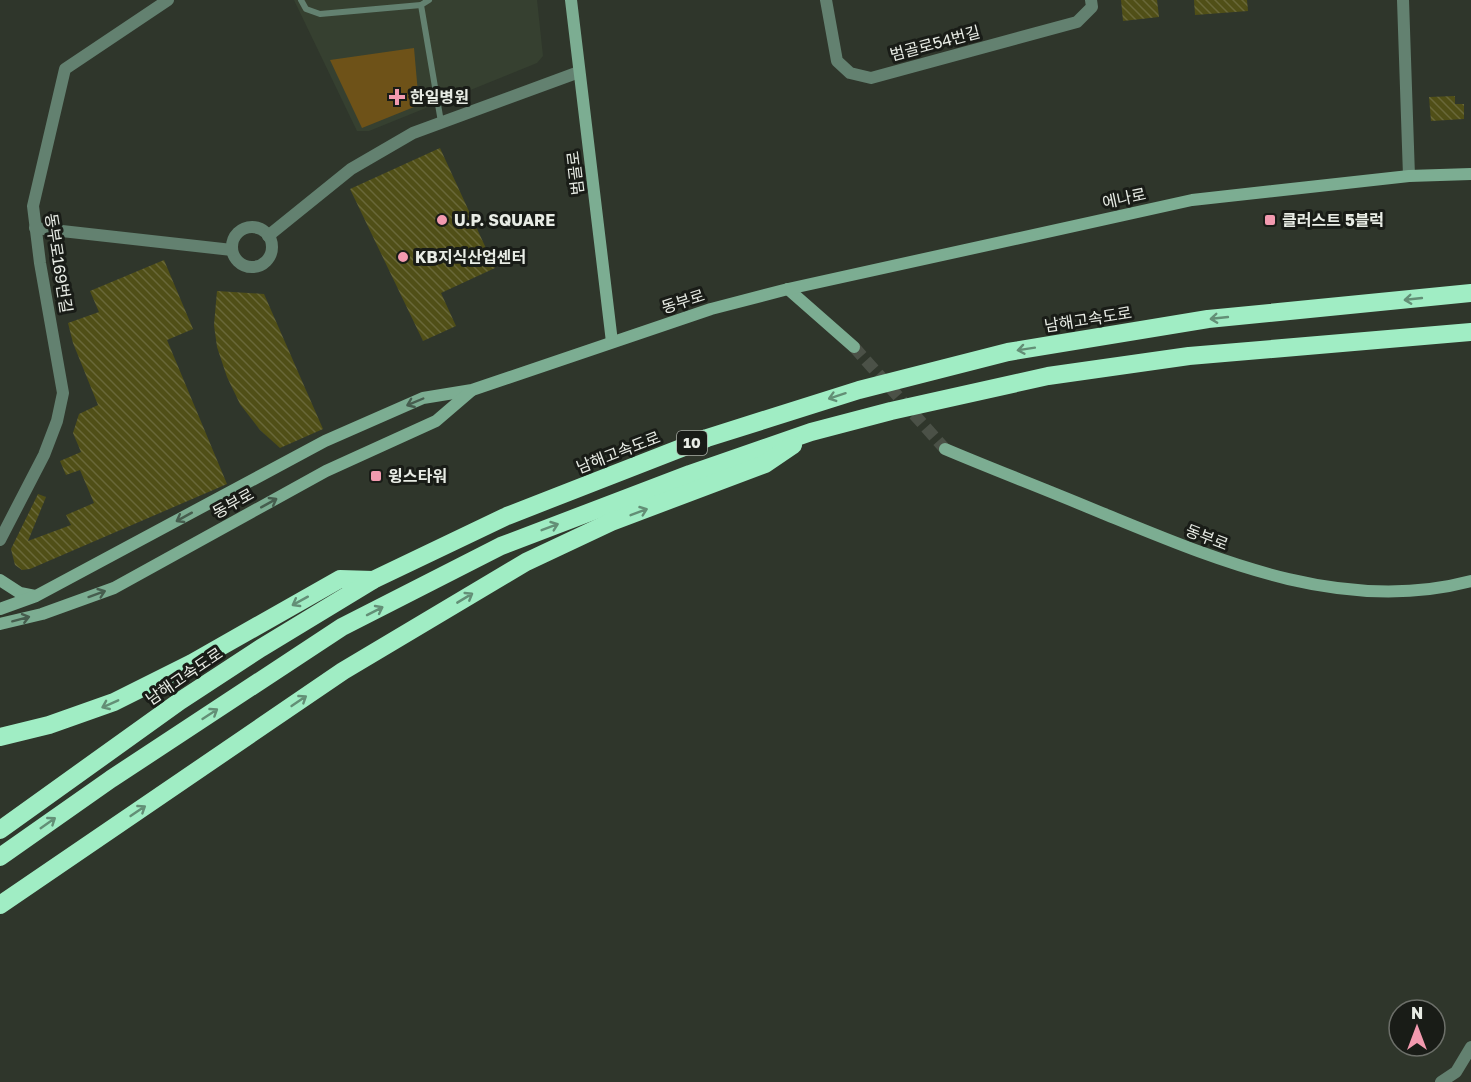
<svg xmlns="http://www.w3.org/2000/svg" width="1471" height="1082" font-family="'Golos Text','Noto Sans KR',sans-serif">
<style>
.built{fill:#364030}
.park{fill:#6e5218}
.building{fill:url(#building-back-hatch)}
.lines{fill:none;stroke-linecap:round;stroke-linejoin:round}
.secondary-tunnel{stroke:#4b5147;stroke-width:12;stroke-dasharray:12 6;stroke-linecap:butt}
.lane{stroke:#638170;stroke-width:6}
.street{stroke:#638170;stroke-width:12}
.secondary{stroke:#7cad92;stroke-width:12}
.highway{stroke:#a0edc4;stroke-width:18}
.oneway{stroke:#638f76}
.oneway2{stroke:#465d4e}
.poi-dot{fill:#f29aaf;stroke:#191c17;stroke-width:2}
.labels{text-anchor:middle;stroke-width:6;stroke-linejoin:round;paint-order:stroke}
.shield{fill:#191c17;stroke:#aaaea7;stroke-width:1.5}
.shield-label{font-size:15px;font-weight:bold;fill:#e8ece5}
.street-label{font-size:16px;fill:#e8ece5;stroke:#191c17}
.poi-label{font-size:16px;font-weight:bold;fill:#e8ece5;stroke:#191c17;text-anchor:start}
</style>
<defs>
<pattern id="building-back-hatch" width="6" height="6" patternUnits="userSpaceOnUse" patternTransform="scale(1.5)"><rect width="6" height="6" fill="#504f17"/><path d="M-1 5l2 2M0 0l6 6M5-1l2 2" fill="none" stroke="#696839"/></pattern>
</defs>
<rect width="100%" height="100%" fill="#2f362b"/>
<polygon class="built" points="294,0 537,0 543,56 537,63 369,131 357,131"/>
<polygon class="park" points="414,48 419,105 362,128 330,60"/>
<g class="building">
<polygon points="1121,0 1157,0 1159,17 1123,21"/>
<polygon points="1194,0 1247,0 1248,11 1195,15"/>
<polygon points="1455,96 1455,104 1464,104 1464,119 1431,121 1429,97"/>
<polygon points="440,148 495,268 441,293 456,326 423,341 350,189"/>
<polygon points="164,260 193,329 167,340 227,484 30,569 22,570 15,565 11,549 38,494 46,497 28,541 71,525 66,515 94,503 80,470 66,475 60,461 81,452 73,433 79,414 98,405 73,343 68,323 99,312 90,291"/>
<polygon points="217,291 264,294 323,429 280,448 260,430 240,404 227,377 217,347 214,325"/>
</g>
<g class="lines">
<polyline class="secondary-tunnel" points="854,347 945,449"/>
<g class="lane">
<polyline points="301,0 306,9 320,14 421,5"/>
<polyline points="429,0 421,5 441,122"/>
</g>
<g class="street">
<polyline points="826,0 837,61 850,73 871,78 1077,22 1092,7 1091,0"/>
<polyline points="1403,0 1409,176"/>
<circle cx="252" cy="247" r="20"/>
<polyline points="35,228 232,250"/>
<polyline points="268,236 351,169 413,133 579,72"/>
<polyline points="0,540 44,455 57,421 63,393 40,263 33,206 65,69 168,0"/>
<polyline points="1441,1082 1456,1072 1471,1047"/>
</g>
<g class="secondary">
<polyline points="571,0 612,342"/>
<polyline points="788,289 854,347"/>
<path d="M945,449c52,22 105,42 157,64 115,47 241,102 369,68"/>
<polyline points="0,580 20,593 35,596"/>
<polyline points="0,609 36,596 325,441 423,398 472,390 711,309 788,289 1192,200 1409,176 1471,174"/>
<polyline points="0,624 42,614 114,588 326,471 436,421 471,391"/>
</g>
<g class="highway">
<polyline points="0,737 49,725 114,702 192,663 340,579 373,580"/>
<polyline points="0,830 180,701 261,648 373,580 507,516 707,438 859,390 1008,352 1208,319 1471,293"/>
<polyline points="0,857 111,779 342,627 501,546 690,474 811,432 891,411 1048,376 1189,356 1471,332"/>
<polyline points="0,905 343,671 526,562 611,522 765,464 793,445"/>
</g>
</g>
<defs><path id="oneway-shaft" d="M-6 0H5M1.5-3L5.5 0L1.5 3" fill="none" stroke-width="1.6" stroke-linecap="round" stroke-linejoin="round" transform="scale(1.5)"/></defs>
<g class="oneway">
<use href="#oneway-shaft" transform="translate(1413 299) rotate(174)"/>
<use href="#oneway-shaft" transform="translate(1219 318) rotate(174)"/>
<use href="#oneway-shaft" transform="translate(1026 349) rotate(171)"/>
<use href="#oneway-shaft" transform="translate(837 396) rotate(162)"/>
<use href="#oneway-shaft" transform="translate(639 512) rotate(-21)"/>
<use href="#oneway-shaft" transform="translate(550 527) rotate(-21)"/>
<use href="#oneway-shaft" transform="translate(465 598) rotate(-31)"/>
<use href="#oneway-shaft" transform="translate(300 601) rotate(151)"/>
<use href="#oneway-shaft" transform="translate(375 611) rotate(-27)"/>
<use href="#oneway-shaft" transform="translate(299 701) rotate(-34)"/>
<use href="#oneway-shaft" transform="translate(110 704) rotate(156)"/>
<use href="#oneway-shaft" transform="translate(210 714) rotate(-33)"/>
<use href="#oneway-shaft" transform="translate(138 811) rotate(-34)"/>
<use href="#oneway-shaft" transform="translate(48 823) rotate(-35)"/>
</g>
<g class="oneway2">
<use href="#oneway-shaft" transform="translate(415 402) rotate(157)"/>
<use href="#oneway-shaft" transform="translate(269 503) rotate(-29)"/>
<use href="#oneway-shaft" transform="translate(184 517) rotate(151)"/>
<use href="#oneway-shaft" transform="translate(97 594) rotate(-20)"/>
<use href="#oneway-shaft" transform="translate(21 619) rotate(-15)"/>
</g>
<g class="poi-dot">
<path d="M394 88h6v6h6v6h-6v6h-6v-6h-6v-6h6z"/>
<circle cx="442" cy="220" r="6"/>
<rect x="1264" y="214" width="12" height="12" rx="3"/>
<circle cx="403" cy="257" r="6"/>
<rect x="370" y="470" width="12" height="12" rx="3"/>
</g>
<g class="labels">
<rect class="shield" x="677" y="431" width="30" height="24" rx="4.5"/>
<g class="shield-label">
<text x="692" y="448">10</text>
</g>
<g class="street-label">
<text transform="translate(935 43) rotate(-15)" y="6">범골로54번길</text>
<text transform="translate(575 173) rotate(-97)" y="6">범골로</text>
<text transform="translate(1124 198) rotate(-12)" y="6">에나로</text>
<text transform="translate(59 263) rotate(81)" y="6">동부로169번길</text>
<text transform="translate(683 301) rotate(-18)" y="6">동부로</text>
<text transform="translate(1088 319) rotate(-9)" y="6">남해고속도로</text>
<text transform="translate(618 452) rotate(-21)" y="6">남해고속도로</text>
<text transform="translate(233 503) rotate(-29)" y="6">동부로</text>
<text transform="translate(1207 537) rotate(21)" y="6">동부로</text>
<text transform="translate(184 676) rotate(-34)" y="6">남해고속도로</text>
</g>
<g class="poi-label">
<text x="410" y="103">한일병원</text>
<text x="454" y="226">U.P. SQUARE</text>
<text x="1282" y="226">클러스트 5블럭</text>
<text x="415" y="263">KB지식산업센터</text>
<text x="388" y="482">윙스타워</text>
</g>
</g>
<g transform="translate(1417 1028)"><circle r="28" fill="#191c17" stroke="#6c6f69" stroke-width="1.5"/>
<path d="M0-4.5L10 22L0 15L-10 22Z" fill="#f29aaf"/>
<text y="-9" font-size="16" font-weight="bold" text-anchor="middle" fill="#e8ece5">N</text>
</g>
</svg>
